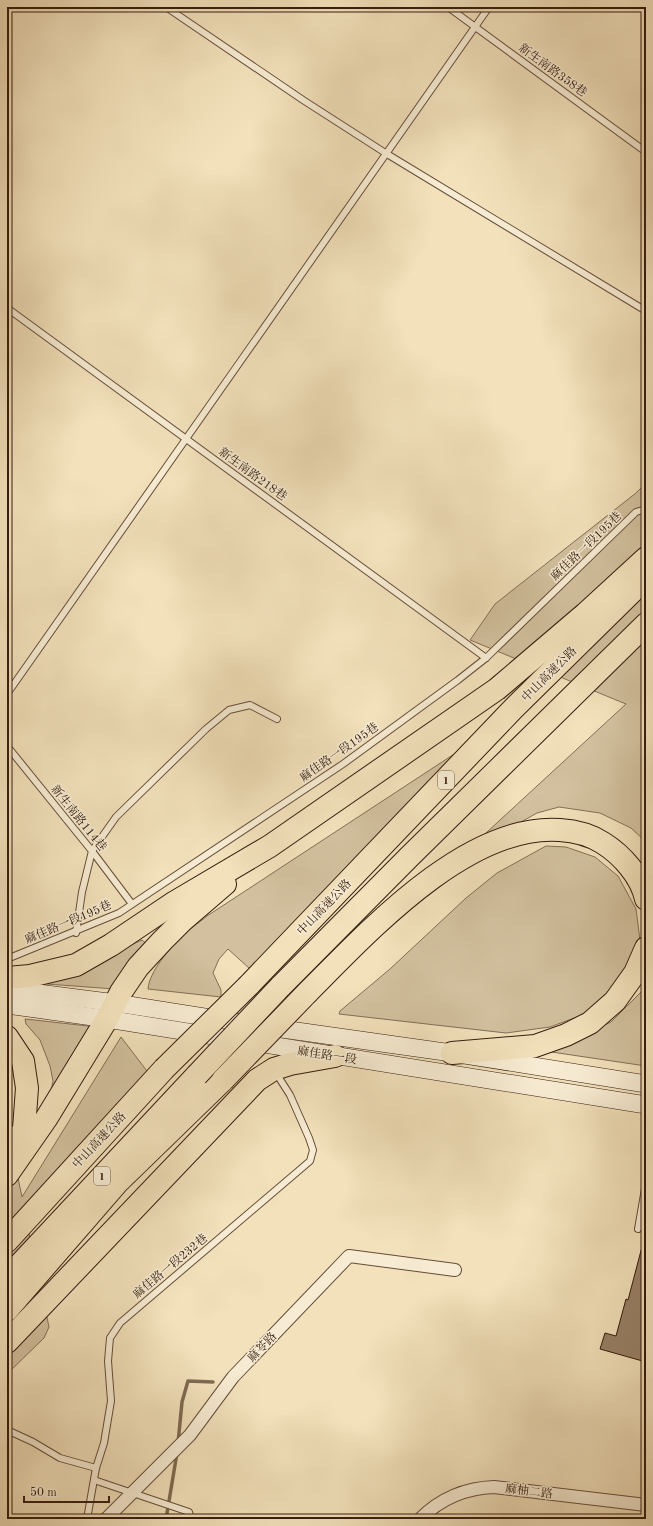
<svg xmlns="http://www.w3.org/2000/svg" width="653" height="1526" font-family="'Old Standard TT','Noto Serif TC',serif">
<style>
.green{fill:#d2c09e;stroke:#846e56}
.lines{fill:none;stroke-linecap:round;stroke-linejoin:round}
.stream{stroke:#806a52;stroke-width:3.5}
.building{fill:#988268;stroke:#361c0e}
.lane-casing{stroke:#654d39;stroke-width:8}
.street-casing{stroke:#654d39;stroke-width:14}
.secondary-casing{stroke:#361c0e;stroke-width:18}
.highway-casing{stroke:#361c0e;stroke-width:24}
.lane{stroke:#f7ecd3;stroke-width:6}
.street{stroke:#f7ecd3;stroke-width:12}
.secondary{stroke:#f7ecd3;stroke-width:17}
.highway{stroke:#f2e1bb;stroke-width:22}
.highway-bridge-casing{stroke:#361c0e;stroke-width:24;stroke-linecap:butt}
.highway-bridge{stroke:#f2e1bb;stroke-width:22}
.labels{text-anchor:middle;stroke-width:3;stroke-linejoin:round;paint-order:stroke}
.shield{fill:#f7ecd3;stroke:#705a49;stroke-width:1}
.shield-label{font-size:11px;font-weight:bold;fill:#361c0e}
.street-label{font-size:12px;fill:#361c0e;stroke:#f7ecd3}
</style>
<rect width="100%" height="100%" fill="#f2e1bb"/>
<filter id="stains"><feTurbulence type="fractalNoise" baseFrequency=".005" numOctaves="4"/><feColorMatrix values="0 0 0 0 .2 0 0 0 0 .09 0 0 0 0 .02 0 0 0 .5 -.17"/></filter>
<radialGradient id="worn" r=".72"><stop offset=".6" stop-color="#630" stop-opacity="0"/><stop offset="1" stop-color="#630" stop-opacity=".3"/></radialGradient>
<g class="green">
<polygon points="646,483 646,842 631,828 600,813 559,807 537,813 461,856 626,704 470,640 495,604 636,493"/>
<path d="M471,743l-221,226 -22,-20 -9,10 -6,14 8,17v7l-73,-8c1,-17 22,-41 34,-53 7,-7 17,-13 25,-20z"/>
<polygon points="546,846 566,847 595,857 618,876 636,909 640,940 611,998 585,1014 550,1027 506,1033 339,1014 340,1011 390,969 466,898 497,873"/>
<polygon points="142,940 148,945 128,990 47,984 55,978"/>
<polygon points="646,987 646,1066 511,1046 589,1032 611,1022"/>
<polygon points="25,1019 106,1028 50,1096 53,1081 50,1066 40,1040 26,1024"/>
<polygon points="121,1037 150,1075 24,1210 49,1327 44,1338 7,1374 7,1126 22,1197"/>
</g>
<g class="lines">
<g class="stream">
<polyline points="178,1443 182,1402 188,1381 213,1382"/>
<polyline points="166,1519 177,1453"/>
</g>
</g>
<polygon class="building" points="643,1243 646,1244 646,1362 600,1349 605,1333 616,1336 626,1299 628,1300"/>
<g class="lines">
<defs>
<g id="lane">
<polyline points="166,7 303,100 387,154 646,311"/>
<polyline points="448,7 646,152"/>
<polyline points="7,308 486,658"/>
<polyline points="7,694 489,7"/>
<polyline points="7,746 92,851 132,904"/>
<polyline points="76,933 82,892 92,851 116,817 206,729 229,710 250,705 277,719"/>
<polyline points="7,959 119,913 343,764 458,680 486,658 636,512 646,509"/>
<polyline points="7,1071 7,1082"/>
<polyline points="638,1229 646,1183"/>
<polyline points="7,1430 33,1442 60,1458 96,1468"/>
<polyline points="94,1480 189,1512 191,1519"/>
<polyline points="87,1519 96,1468 104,1443 111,1401 108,1361 110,1338 120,1323 310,1161 313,1150 309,1138 290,1095 276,1073"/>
</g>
<g id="street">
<polyline points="106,1519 190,1435 233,1377 349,1256 455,1270"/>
<path d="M420,1519c21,-21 45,-31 74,-32l152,18"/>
</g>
<g id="secondary">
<polyline points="7,989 116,1003 268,1027 452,1053 646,1084"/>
<polyline points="7,1005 107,1019 646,1105"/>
</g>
<g id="highway">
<polyline points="7,978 30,976 76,965 111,945 175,902 270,846 497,689 585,614 646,558"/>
<polyline points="249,985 513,709 646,578"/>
<polyline points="280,987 410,856 646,624"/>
<path d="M308,992c60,-60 159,-169 252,-162 16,1 29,4 43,13 19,12 38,33 43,56"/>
<polyline points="7,1037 23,1061 27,1088 24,1129 12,1149"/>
<polyline points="452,1053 535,1046 566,1035 590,1023 615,1001 635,973 646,948"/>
<polyline points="7,1175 46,1119 107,1019 121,992 138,967 162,941 182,921 225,884"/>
<polyline points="7,1241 164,1069"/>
<polyline points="7,1278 197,1075"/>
<polyline points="7,1310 118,1182 223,1080"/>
<polyline points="7,1342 257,1080 274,1069 290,1064 335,1056"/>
</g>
</defs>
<use href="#lane" class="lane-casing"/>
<use href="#street" class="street-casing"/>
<use href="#secondary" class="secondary-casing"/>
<use href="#highway" class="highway-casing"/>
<use href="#lane" class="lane"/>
<use href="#street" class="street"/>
<use href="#secondary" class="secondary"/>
<use href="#highway" class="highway"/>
<defs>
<g id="highway-bridge">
<polyline points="164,1069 249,985"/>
<polyline points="197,1075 280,987"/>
<polyline points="223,1080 308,992"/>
</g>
</defs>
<use href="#highway-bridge" class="highway-bridge-casing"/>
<use href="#highway-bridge" class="highway-bridge"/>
</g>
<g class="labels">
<g class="shield">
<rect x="438" y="771" width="16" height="18" rx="3"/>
<rect x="94" y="1167" width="16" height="18" rx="3"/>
</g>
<g class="shield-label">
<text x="446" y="784">1</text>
<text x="102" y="1180">1</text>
</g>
<g class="street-label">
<text transform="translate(553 70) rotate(36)" y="4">新生南路358巷</text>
<text transform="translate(253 474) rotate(36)" y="4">新生南路218巷</text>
<text transform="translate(586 546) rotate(-44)" y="4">麻佳路一段195巷</text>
<text transform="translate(549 674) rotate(-45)" y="4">中山高速公路</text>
<text transform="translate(339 752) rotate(-35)" y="4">麻佳路一段195巷</text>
<text transform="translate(79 818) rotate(51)" y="4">新生南路114巷</text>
<text transform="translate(324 907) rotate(-46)" y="4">中山高速公路</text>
<text transform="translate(68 922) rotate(-23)" y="4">麻佳路一段195巷</text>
<text transform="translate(327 1055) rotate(9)" y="4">麻佳路一段</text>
<text transform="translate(99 1140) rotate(-47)" y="4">中山高速公路</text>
<text transform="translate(170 1266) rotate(-40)" y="4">麻佳路一段232巷</text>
<text transform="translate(262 1347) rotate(-46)" y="4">麻苓路</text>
<text transform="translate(529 1491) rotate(7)" y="4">麻柚二路</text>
</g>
</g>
<rect width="653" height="1526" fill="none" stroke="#f2e1bb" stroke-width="24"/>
<rect x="8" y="8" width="637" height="1510" fill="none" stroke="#361c0e" stroke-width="2"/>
<rect x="12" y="12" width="629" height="1502" fill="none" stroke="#361c0e"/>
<path d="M24 1496v6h85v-6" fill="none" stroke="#361c0e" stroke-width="2"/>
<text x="30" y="1496" font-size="12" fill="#361c0e" stroke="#f7ecd3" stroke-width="3" paint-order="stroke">50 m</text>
<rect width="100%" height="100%" filter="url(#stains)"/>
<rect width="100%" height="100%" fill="url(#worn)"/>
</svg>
